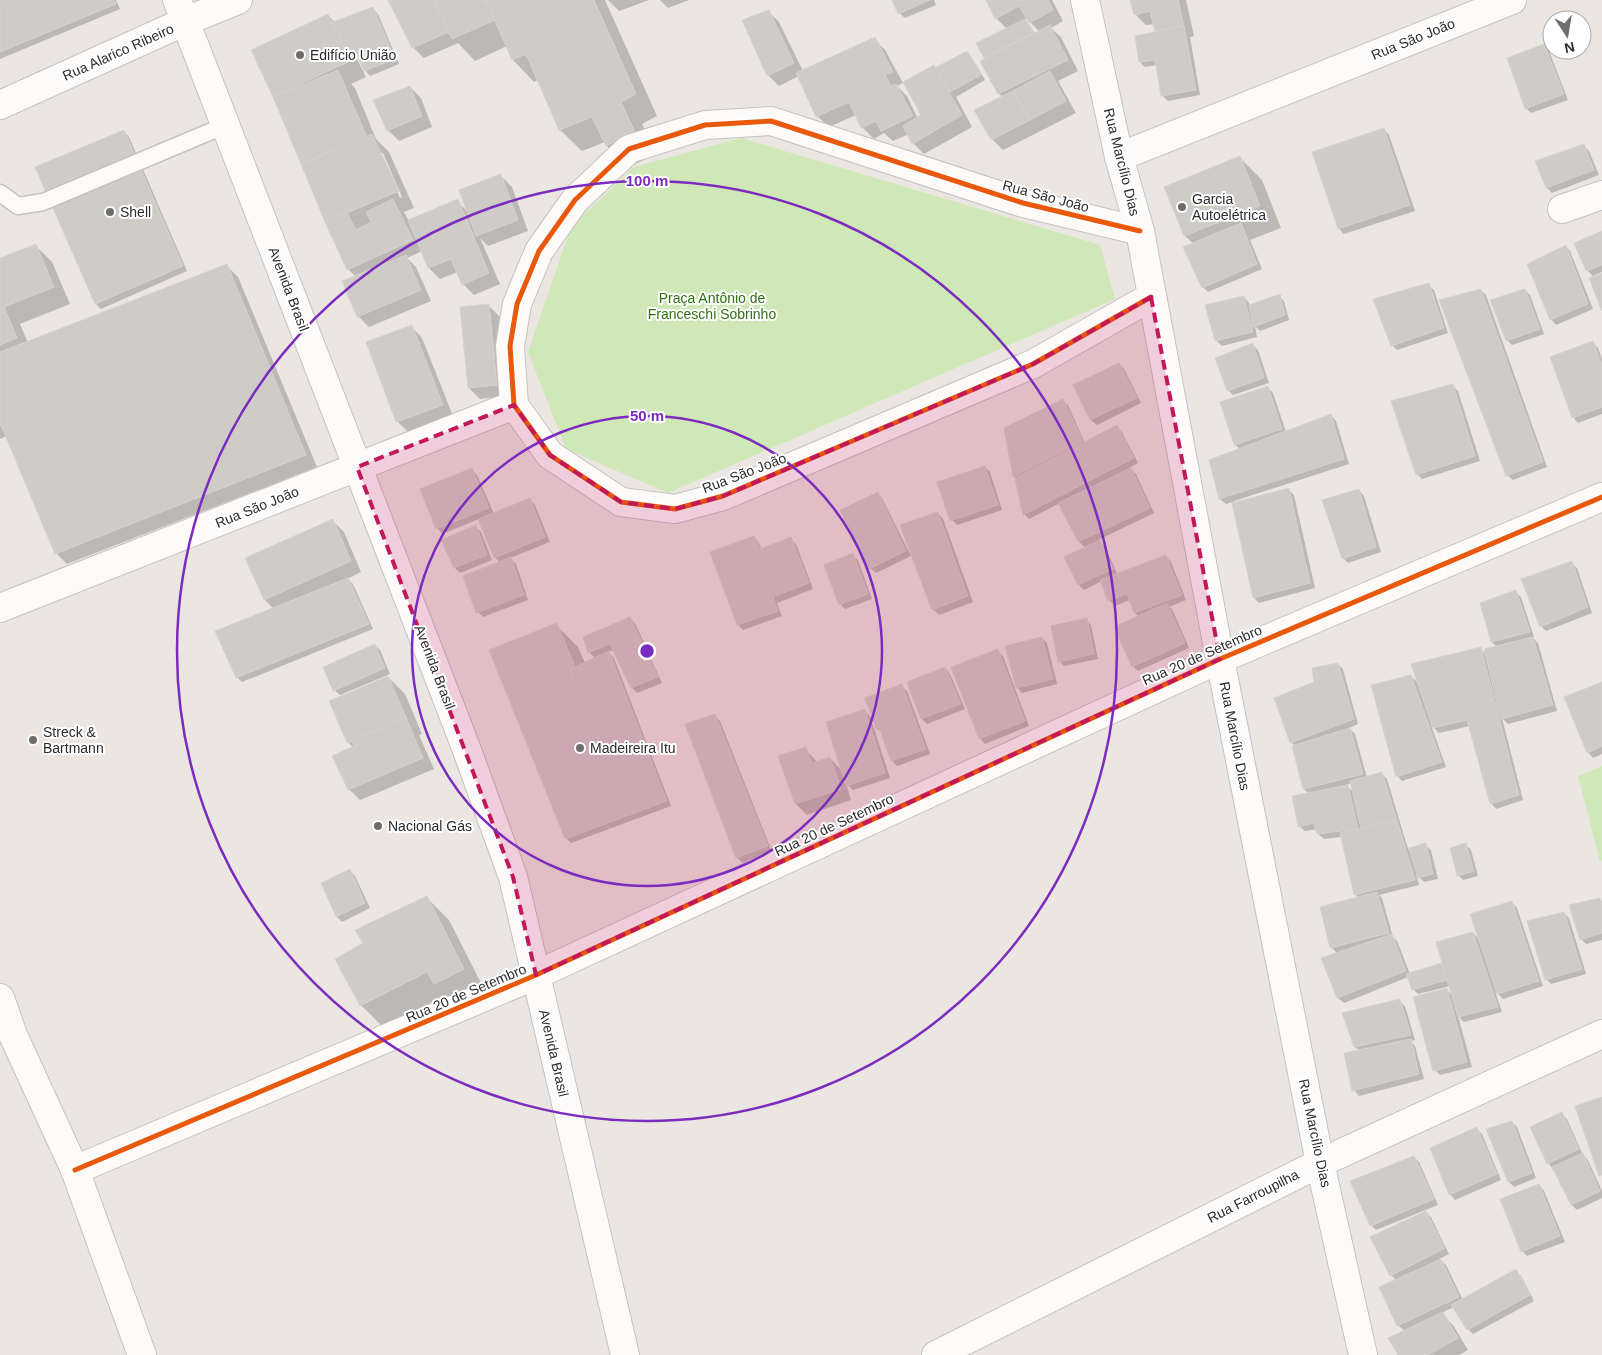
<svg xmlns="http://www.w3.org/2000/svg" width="1602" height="1355" font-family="Helvetica,sans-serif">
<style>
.green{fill:#d0e8b7}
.shadow{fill:#0003;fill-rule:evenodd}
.building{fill:#cfccc8;stroke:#d6d2cd}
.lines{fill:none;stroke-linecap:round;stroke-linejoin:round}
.lane-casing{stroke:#c4c3c3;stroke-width:19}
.street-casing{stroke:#c4c3c3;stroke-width:30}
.secondary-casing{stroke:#c4c3c3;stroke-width:30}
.lane{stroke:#fcfbfa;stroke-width:16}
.street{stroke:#fcfbfa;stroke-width:28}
.secondary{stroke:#fcfbfa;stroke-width:28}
.cycleway-casing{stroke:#fff;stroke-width:8}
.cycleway{stroke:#e8590c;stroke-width:5}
.marked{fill:#c2185b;fill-opacity:0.2;stroke:#c2185b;stroke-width:4;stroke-dasharray:10 6;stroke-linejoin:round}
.ring{fill:none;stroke:#7b2cbf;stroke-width:2.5}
.poi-dot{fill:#6f6d6b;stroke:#fff;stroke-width:2}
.labels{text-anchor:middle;stroke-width:4;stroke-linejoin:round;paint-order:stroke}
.street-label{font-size:14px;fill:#2c2c2c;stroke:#fff}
.poi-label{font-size:14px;fill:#2c2c2c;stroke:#fff;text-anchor:start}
.park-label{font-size:14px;fill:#2f7213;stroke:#fff}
.centre{fill:#7b2cbf;stroke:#fff;stroke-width:2.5}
.ring-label{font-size:15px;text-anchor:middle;font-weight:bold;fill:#7b2cbf;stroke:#fff;stroke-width:4;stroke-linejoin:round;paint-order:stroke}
</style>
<rect width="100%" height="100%" fill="#ebe6e1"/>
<g class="green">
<polygon points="741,138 1100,245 1115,299 668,493 566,449 528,352 571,227 634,167"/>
<polygon points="1602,766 1602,860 1600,862 1578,776"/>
</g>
<g class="shadow">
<polygon points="0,0 116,0 120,9 0,59"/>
<polygon points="390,0 605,0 657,116 642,124 656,154 629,167 607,146 605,142 582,151 560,130 538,80 534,82 513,60 507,46 475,61 458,43 424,58 413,47"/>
<polygon points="608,0 649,0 619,11"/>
<polygon points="660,0 689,0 668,8"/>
<polygon points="893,0 934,0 936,5 905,18 899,13"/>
<path d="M987,0h65l11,21 -12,7 10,9 17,34 -20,10 18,32 -73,37 -11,-11 11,-42 -4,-3 -17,-32 5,-3 -2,-2 22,-28 -11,-11zM1028,18l2,4 10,10 -5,2 -5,-8 -5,-6z"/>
<polygon points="1132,0 1186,0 1194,36 1190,37 1200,95 1168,101 1163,96 1157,65 1145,67 1140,62 1158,32 1155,24 1146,25 1135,14"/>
<path d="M372,8l6,6 21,50 -29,12 -5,-6 -6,-14 -3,1 10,20 -15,7 4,4 21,51 13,13 25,56 -10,4 5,9 48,-20 11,11 33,-36 11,11 16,44 -40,15 -8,-8 20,46 -26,11 -11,-11 -5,-12 -18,7 -11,-11 -7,-17 -15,7 9,9 15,34 -62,26 -11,-11 -2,-39 -8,-8 -22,-47 -52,-126 54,-81 7,8zM380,153h3l19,44 -2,1z"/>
<polygon points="768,11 779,22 803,71 874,39 885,50 903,83 897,86 907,96 918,119 923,116 936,69 967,53 972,58 985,80 956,97 972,127 924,154 913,143 909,134 893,141 884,133 874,139 862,127 856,115 829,127 817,116 799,76 779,86 768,75"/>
<polygon points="1544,46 1549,51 1568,100 1531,113 1526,108"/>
<polygon points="410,87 421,98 432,127 399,141 388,130"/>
<polygon points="1383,129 1389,135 1415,211 1344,234 1339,229"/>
<polygon points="124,131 129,137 187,271 101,309 96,304 36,167"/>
<polygon points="1584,146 1589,151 1599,175 1552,193 1547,188"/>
<polygon points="1240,158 1262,180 1281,228 1250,240 1262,269 1208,292 1203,287 1194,244 1185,236 1166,188"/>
<polygon points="1602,232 1602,272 1595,275 1596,277 1602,275 1602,307 1594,277 1588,271 1576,244"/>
<polygon points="35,245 52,262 70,304 20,324 28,343 227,266 238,277 317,467 67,564 56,553 7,436 0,439 0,260"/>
<polygon points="1565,246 1570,251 1593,309 1556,325 1551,319"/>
<polygon points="1428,285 1434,290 1448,333 1397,350 1392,345"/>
<polygon points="1481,290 1486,295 1547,467 1513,480 1507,475"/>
<polygon points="1525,290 1530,295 1544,334 1512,345 1507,340"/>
<polygon points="1279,296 1284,301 1289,320 1260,331 1255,326 1257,337 1222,346 1216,340 1244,297 1249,303 1250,306"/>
<polygon points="489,306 500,317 508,396 480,399 469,388"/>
<polygon points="411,326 422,338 453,416 408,432 397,421"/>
<polygon points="1593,343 1598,348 1602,359 1602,414 1578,423 1573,417"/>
<polygon points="1253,345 1258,350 1269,383 1233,395 1228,390"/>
<polygon points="1119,364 1124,369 1141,403 1097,425 1091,420 1075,386"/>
<polygon points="1453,386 1458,391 1480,461 1422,479 1417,474"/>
<polygon points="1268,388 1273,393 1286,432 1331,415 1336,421 1349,464 1234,501 1235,503 1289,490 1294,495 1315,588 1259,603 1254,598 1233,502 1226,504 1220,499 1210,460 1240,449 1235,445"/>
<polygon points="1062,400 1068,405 1085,443 1117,427 1122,432 1138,463 1129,468 1136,474 1154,513 1098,540 1105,547 1118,575 1166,556 1171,562 1186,600 1169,607 1172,609 1189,648 1138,671 1133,666 1139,617 1135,613 1130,600 1115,606 1110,601 1102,581 1084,590 1079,585 1066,558 1086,548 1079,542 1060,503 1029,519 1024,514 1016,478 1014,476"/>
<polygon points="985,467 990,472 1002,510 957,525 952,520"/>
<polygon points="472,470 477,475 494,514 530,499 535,505 550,542 510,558 516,564 528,600 483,617 478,612 500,563 495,557 479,519 442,534 437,528"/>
<polygon points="1359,490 1364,496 1381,552 1348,563 1343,558"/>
<polygon points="877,493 882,498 911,556 876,573 870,568"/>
<polygon points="938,513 943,519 973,602 939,615 933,609"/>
<polygon points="333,521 344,532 361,572 347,579 353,584 373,629 242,682 237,677 274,609 265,600"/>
<polygon points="476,527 481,532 492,560 460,573 455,568 443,540"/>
<polygon points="754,537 759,543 762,550 791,539 796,544 813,589 777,603 782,616 743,630 738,625 712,553"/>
<polygon points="852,555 858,560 872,599 845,609 840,604"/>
<polygon points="1571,563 1577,568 1592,613 1546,631 1541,626"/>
<polygon points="1515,592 1521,597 1534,637 1532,637 1538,643 1557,711 1508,724 1502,718 1523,800 1496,809 1491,803 1470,726 1439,733 1431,725 1446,767 1402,781 1397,776 1411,676 1420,685 1480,649 1487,655 1497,647 1492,642 1481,604"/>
<polygon points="630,618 635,623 662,683 637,693 632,688 614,650 608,652 614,658 671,806 571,843 566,838 556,625 578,647 585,663 596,659 590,653 584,638"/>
<polygon points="1086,620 1091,625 1098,659 1064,666 1059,661"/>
<polygon points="1042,638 1047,643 1057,684 1022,693 1017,687"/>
<polygon points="375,645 380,650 390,674 340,695 334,690"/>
<polygon points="997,651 1003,656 1029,726 985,744 980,738"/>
<path d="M1338,664l5,5 15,55 -9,4 6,6 12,44 15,-4 5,5 21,70 17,-4 6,5 7,29 -14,3 -8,-8 3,11 -40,10 3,3 11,39 4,4 13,33 34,-10 29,-31 7,7 32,-37 5,5 26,78 -40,13 -8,-8 7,21 -38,10 -6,-6 14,51 -32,8 -5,-5 12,-80 5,5 -2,-9 -32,8 -5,-5 -5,-12 -64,26 -6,-5 -16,-39 16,-5 -6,-6 27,-50 -4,-4 -13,-57 -18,2 -6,-5 -1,-5 -12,2 -6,-5 10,-32 -5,-5 -11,-42 2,-1 -4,-4 24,-59zM1352,783l2,10 -8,-8z"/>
<polygon points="945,668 950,674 965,709 927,724 922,719 908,683"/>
<polygon points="388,677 405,694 422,734 419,735 434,769 360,800 349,789 353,747 348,742"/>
<polygon points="1602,683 1602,754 1593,758 1588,752"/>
<polygon points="901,686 907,691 930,754 897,766 892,761 883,734 877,728"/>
<polygon points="865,711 870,716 890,778 853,790 846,783 851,800 807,815 796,804 805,749 818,763 830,758 843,772"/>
<polygon points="715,716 720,721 772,852 743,863 737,858 686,725"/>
<polygon points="1466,845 1471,850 1478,876 1463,880 1458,875"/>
<polygon points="350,871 355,876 370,908 342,922 337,917 323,883"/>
<polygon points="427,898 449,920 485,991 456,1005 446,995 383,1027 361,1005 365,944"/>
<polygon points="1599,899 1602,902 1602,940 1586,944 1581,939"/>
<polygon points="1564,913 1569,918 1586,974 1551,984 1546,979"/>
<polygon points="1399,1001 1405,1006 1415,1040 1411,1041 1415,1046 1424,1079 1359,1096 1354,1090 1360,1051 1355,1047 1344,1014"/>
<polygon points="1562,1114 1567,1119 1583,1155 1588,1160 1602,1191 1602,1198 1577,1210 1572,1205 1553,1169 1548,1163"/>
<polygon points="1511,1122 1517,1127 1536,1178 1514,1187 1509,1182 1488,1129"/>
<polygon points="1477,1129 1482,1134 1501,1180 1455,1200 1450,1194"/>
<polygon points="1414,1157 1419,1162 1438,1205 1376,1230 1371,1225"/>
<polygon points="1539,1185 1544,1191 1565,1242 1527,1256 1522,1251"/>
<polygon points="1425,1211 1431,1217 1449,1254 1439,1259 1446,1265 1463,1300 1516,1271 1521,1276 1534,1301 1473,1334 1468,1329 1454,1307 1441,1313 1453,1325 1468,1350 1459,1355 1399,1355 1405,1331 1398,1325 1396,1280 1391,1275"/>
</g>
<g class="building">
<polygon points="0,0 114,0 116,4 0,52"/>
<polygon points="388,0 434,0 449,32 412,48"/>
<polygon points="434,0 486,0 495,20 452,39"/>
<polygon points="486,0 594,0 636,94 621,102 635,132 606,146 592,117 559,130 526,54 512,60"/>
<polygon points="892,0 930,0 898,14"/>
<polygon points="986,0 1048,0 1053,10 1029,23 1019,6 995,19"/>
<polygon points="1130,0 1178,0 1184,26 1155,31 1150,11 1134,15"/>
<polygon points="373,7 395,59 364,71 355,50 347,53 333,22"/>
<polygon points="769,10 794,63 767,76 742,20"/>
<polygon points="328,14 350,61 273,97 251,50"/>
<polygon points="1025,19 1033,33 984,58 976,43"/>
<polygon points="1050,25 1068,60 998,94 980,61"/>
<polygon points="1184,26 1196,90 1161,96 1155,60 1139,62 1135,36"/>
<polygon points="875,37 893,72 885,75 891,86 896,84 913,116 881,131 876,121 861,128 849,102 816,117 796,73"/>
<polygon points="1544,44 1564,94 1525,109 1507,58"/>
<polygon points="967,51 981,75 950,92 935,68"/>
<polygon points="934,65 962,115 912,144 903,126 921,115 903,82"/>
<polygon points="338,70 366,135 301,164 273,97"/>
<polygon points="1050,71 1066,101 1030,120 1013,91"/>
<polygon points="410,86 422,116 387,131 373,100"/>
<polygon points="1013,91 1030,120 991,140 974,110"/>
<polygon points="1384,128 1410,205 1338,229 1312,152"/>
<polygon points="124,130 183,266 95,304 35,167"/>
<polygon points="372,134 399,191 325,222 301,164"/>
<polygon points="1584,144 1594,170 1546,188 1535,161"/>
<polygon points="1240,156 1260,206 1184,236 1164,187"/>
<polygon points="501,174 518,220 476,236 459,190"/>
<polygon points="393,199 413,240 347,270 325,222 347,213 356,230 371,222 366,212"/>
<polygon points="458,199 489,273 462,285 451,259 428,268 408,220"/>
<polygon points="1241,223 1257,264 1202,288 1183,247"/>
<polygon points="1602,231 1602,265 1586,271 1574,243"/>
<polygon points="36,244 54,287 4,307 17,338 0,345 0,258"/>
<polygon points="1566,245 1588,304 1550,320 1527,264"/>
<polygon points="406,255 421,290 357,317 342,281"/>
<polygon points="227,264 306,455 55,554 0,423 0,352"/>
<polygon points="1602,273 1602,311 1589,278"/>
<polygon points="1429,283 1444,328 1391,346 1373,299"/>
<polygon points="1481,289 1543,462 1506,476 1439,300"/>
<polygon points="1525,289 1540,329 1506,341 1490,300"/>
<polygon points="1280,294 1285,315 1253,327 1249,305"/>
<polygon points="1244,296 1253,332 1215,341 1205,305"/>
<polygon points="489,304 497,385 468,388 460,307"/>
<polygon points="412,325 443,405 396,422 366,342"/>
<polygon points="1593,341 1602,365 1602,407 1572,418 1550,357"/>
<polygon points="1253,343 1264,378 1227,391 1215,358"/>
<polygon points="1119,363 1137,398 1090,420 1073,385"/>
<polygon points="1453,384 1475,456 1416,475 1391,401"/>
<polygon points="1268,386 1282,429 1234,445 1220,402"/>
<polygon points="1063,399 1083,441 1013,477 1004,428"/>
<polygon points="1331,414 1344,459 1219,499 1209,460"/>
<polygon points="1117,425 1134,458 1023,515 1015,478"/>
<polygon points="985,466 998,505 950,521 937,482"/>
<polygon points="472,468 489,508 436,529 420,489"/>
<polygon points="1131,468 1150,508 1078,542 1058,503"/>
<polygon points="1289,488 1310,583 1253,598 1232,503"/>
<polygon points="1359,489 1376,547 1342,559 1322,500"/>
<polygon points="878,492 906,551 869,569 840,510"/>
<polygon points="530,498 545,537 494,558 478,519"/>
<polygon points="938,512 968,596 932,610 900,525"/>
<polygon points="333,519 351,561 264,600 245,558"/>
<polygon points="476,525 487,555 454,568 441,540"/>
<polygon points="754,536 760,549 791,537 809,583 773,597 778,611 737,625 710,552"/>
<polygon points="1100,540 1113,569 1078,585 1064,557"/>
<polygon points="853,553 868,594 839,605 824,565"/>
<polygon points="1166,555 1182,595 1134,613 1127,594 1108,601 1100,580"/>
<polygon points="511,557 524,595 476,613 463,576"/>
<polygon points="1572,561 1588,607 1540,627 1521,579"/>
<polygon points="348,578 369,624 236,678 215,631"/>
<polygon points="1516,590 1530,632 1491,642 1480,603"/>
<polygon points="1167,603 1185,643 1132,667 1114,627"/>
<polygon points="630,617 658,677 631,688 610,644 588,653 583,637"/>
<polygon points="1087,618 1094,654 1058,662 1051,626"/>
<polygon points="557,623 575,667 570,669 573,677 510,702 489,650"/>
<polygon points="1042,637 1053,679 1016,688 1005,646"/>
<polygon points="1533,637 1553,705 1501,719 1484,649"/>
<polygon points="375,644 385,668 333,691 323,667"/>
<polygon points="1481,647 1519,795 1490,804 1467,720 1433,728 1411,664"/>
<polygon points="998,649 1025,721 979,739 951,667"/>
<polygon points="609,651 667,801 565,839 510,702 573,677 570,669"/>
<polygon points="1338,663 1354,719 1290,743 1274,698 1314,682 1312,668"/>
<polygon points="945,667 961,704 921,719 907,682"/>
<polygon points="1411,675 1442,762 1396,777 1371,685"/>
<polygon points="388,676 406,717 347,743 329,701"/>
<polygon points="1602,682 1602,746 1587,753 1564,697"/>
<polygon points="902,684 926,749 891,761 879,727 876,729 865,698"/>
<polygon points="865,709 885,773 846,786 826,722"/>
<polygon points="715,714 768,846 736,858 685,724"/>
<polygon points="406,717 423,758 348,790 332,756 354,746 352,741"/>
<polygon points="1350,728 1363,774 1303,789 1292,746"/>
<polygon points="806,747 812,763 830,757 841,789 795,804 778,756"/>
<polygon points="1382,772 1397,820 1361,828 1350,781"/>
<polygon points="1348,785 1358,829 1317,834 1314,823 1298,827 1292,796"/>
<polygon points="1397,820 1415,880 1354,895 1340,833"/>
<polygon points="1426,843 1433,874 1418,878 1409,848"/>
<polygon points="1466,843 1474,871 1457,876 1450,848"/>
<polygon points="350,869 365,903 336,917 321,883"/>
<polygon points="1377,892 1389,933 1330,948 1320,907"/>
<polygon points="427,896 464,969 434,984 427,972 360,1006 335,959 363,943 355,930"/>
<polygon points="1600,898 1602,904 1602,933 1580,940 1569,905"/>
<polygon points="1512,901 1539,981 1497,994 1470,914"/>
<polygon points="1564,912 1582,969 1545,980 1527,921"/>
<polygon points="1473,932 1498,1007 1458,1017 1436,942"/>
<polygon points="1392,934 1406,971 1337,998 1321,958"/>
<polygon points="1442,963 1447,980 1412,990 1406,974"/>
<polygon points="1447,988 1467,1062 1433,1071 1413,997"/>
<polygon points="1400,999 1411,1035 1354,1047 1342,1013"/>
<polygon points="1411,1039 1419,1074 1352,1091 1344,1053"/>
<polygon points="1602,1097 1602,1175 1599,1176 1575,1106"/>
<polygon points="1562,1112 1579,1149 1547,1164 1530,1127"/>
<polygon points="1512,1121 1532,1173 1508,1182 1486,1129"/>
<polygon points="1477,1127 1497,1174 1449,1195 1430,1148"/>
<polygon points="1583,1153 1600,1191 1571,1205 1552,1167"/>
<polygon points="1414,1156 1434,1199 1370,1226 1350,1181"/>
<polygon points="1539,1184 1560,1236 1521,1252 1500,1199"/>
<polygon points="1426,1211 1445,1248 1390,1276 1370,1237"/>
<polygon points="1441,1259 1459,1297 1397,1326 1379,1287"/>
<polygon points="1516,1269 1530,1295 1467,1330 1451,1305"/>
<polygon points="1443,1312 1458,1338 1428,1355 1398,1355 1388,1338"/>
</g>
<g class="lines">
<defs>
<polyline id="lane" points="0,193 18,206 43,202 226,125"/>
<g id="street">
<polyline points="1085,0 1119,157 1140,231 1220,659 1320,1163 1363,1355"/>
<polyline points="1119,157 1512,0"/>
<polyline points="1562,209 1602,195"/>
<polyline points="1140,231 1023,203 771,121 705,125 629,149 575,200 539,251 517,304 510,346 514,405 550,455 621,502 675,509 723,496 1033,364 1151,297"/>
<polyline points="0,608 514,405"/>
<polyline points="0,998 13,1035 75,1170 142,1355"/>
<polyline points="75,1170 536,975 1220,659 1602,497"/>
<polyline points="936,1355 1320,1163 1602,1034"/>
</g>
<g id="secondary">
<polyline points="177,0 465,745 513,877 625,1355"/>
<polyline points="0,105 186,21 238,0"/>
</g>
</defs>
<use href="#lane" class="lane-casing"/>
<use href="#street" class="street-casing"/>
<use href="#secondary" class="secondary-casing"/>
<use href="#lane" class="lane"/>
<use href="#street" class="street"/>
<use href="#secondary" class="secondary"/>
<defs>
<g id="cycleway">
<polyline points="1140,231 1023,203 771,121 705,125 629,149 575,200 539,251 517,304 510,346 514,405 550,455 621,502 675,509 723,496 1033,364 1151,297"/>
<polyline points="75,1170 536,975 1220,659 1602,497"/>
</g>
</defs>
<use href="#cycleway" class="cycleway-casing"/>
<use href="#cycleway" class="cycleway"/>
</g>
<path class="marked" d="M1151,297l69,362 -684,316 -23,-98 -156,-410 157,-62 36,50 71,47 54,7 48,-13 310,-132z"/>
<g class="ring">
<circle cx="647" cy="651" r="235"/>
<circle cx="647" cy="651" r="470"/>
</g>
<g class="poi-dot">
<circle cx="300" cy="55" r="5"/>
<circle cx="1182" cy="207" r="5"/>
<circle cx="110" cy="212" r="5"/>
<circle cx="33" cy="740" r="5"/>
<circle cx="580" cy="748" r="5"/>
<circle cx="378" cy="826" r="5"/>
</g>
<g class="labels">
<g class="street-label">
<text transform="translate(1413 39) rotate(-22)" y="5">Rua São João</text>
<text transform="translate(118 52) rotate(-24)" y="5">Rua Alarico Ribeiro</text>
<text transform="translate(1122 162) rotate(76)" y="5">Rua Marcílio Dias</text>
<text transform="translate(1046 196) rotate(15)" y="5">Rua São João</text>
<text transform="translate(289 289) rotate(69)" y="5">Avenida Brasil</text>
<text transform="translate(744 473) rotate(-21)" y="5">Rua São João</text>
<text transform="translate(257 507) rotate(-22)" y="5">Rua São João</text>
<text transform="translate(1202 655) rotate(-24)" y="5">Rua 20 de Setembro</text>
<text transform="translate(435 667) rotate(69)" y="5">Avenida Brasil</text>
<text transform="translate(1235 736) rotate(79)" y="5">Rua Marcílio Dias</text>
<text transform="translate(834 825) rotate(-25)" y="5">Rua 20 de Setembro</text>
<text transform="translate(466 993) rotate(-23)" y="5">Rua 20 de Setembro</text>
<text transform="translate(554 1053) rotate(77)" y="5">Avenida Brasil</text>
<text transform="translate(1315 1133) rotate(78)" y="5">Rua Marcílio Dias</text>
<text transform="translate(1253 1196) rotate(-27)" y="5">Rua Farroupilha</text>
</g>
<g class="poi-label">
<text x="310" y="60">Edifício União</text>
<text x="1192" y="204">Garcia<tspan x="1192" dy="16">Autoelétrica</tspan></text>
<text x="120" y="217">Shell</text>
<text x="43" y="737">Streck &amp;<tspan x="43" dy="16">Bartmann</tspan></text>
<text x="590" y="753">Madeireira Itu</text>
<text x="388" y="831">Nacional Gás</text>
</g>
<g class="park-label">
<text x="712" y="303">Praça Antônio de<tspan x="712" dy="16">Franceschi Sobrinho</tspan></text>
</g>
</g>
<circle cx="647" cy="651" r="8" class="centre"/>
<g class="ring-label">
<text x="647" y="186">100 m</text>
<text x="647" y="421">50 m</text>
</g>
<g transform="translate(1567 35) rotate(168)"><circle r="24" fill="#ffffff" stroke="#ababab"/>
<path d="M0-4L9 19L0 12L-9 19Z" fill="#6f6d6b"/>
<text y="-8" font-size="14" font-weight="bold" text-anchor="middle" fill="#2c2c2c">N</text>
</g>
</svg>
